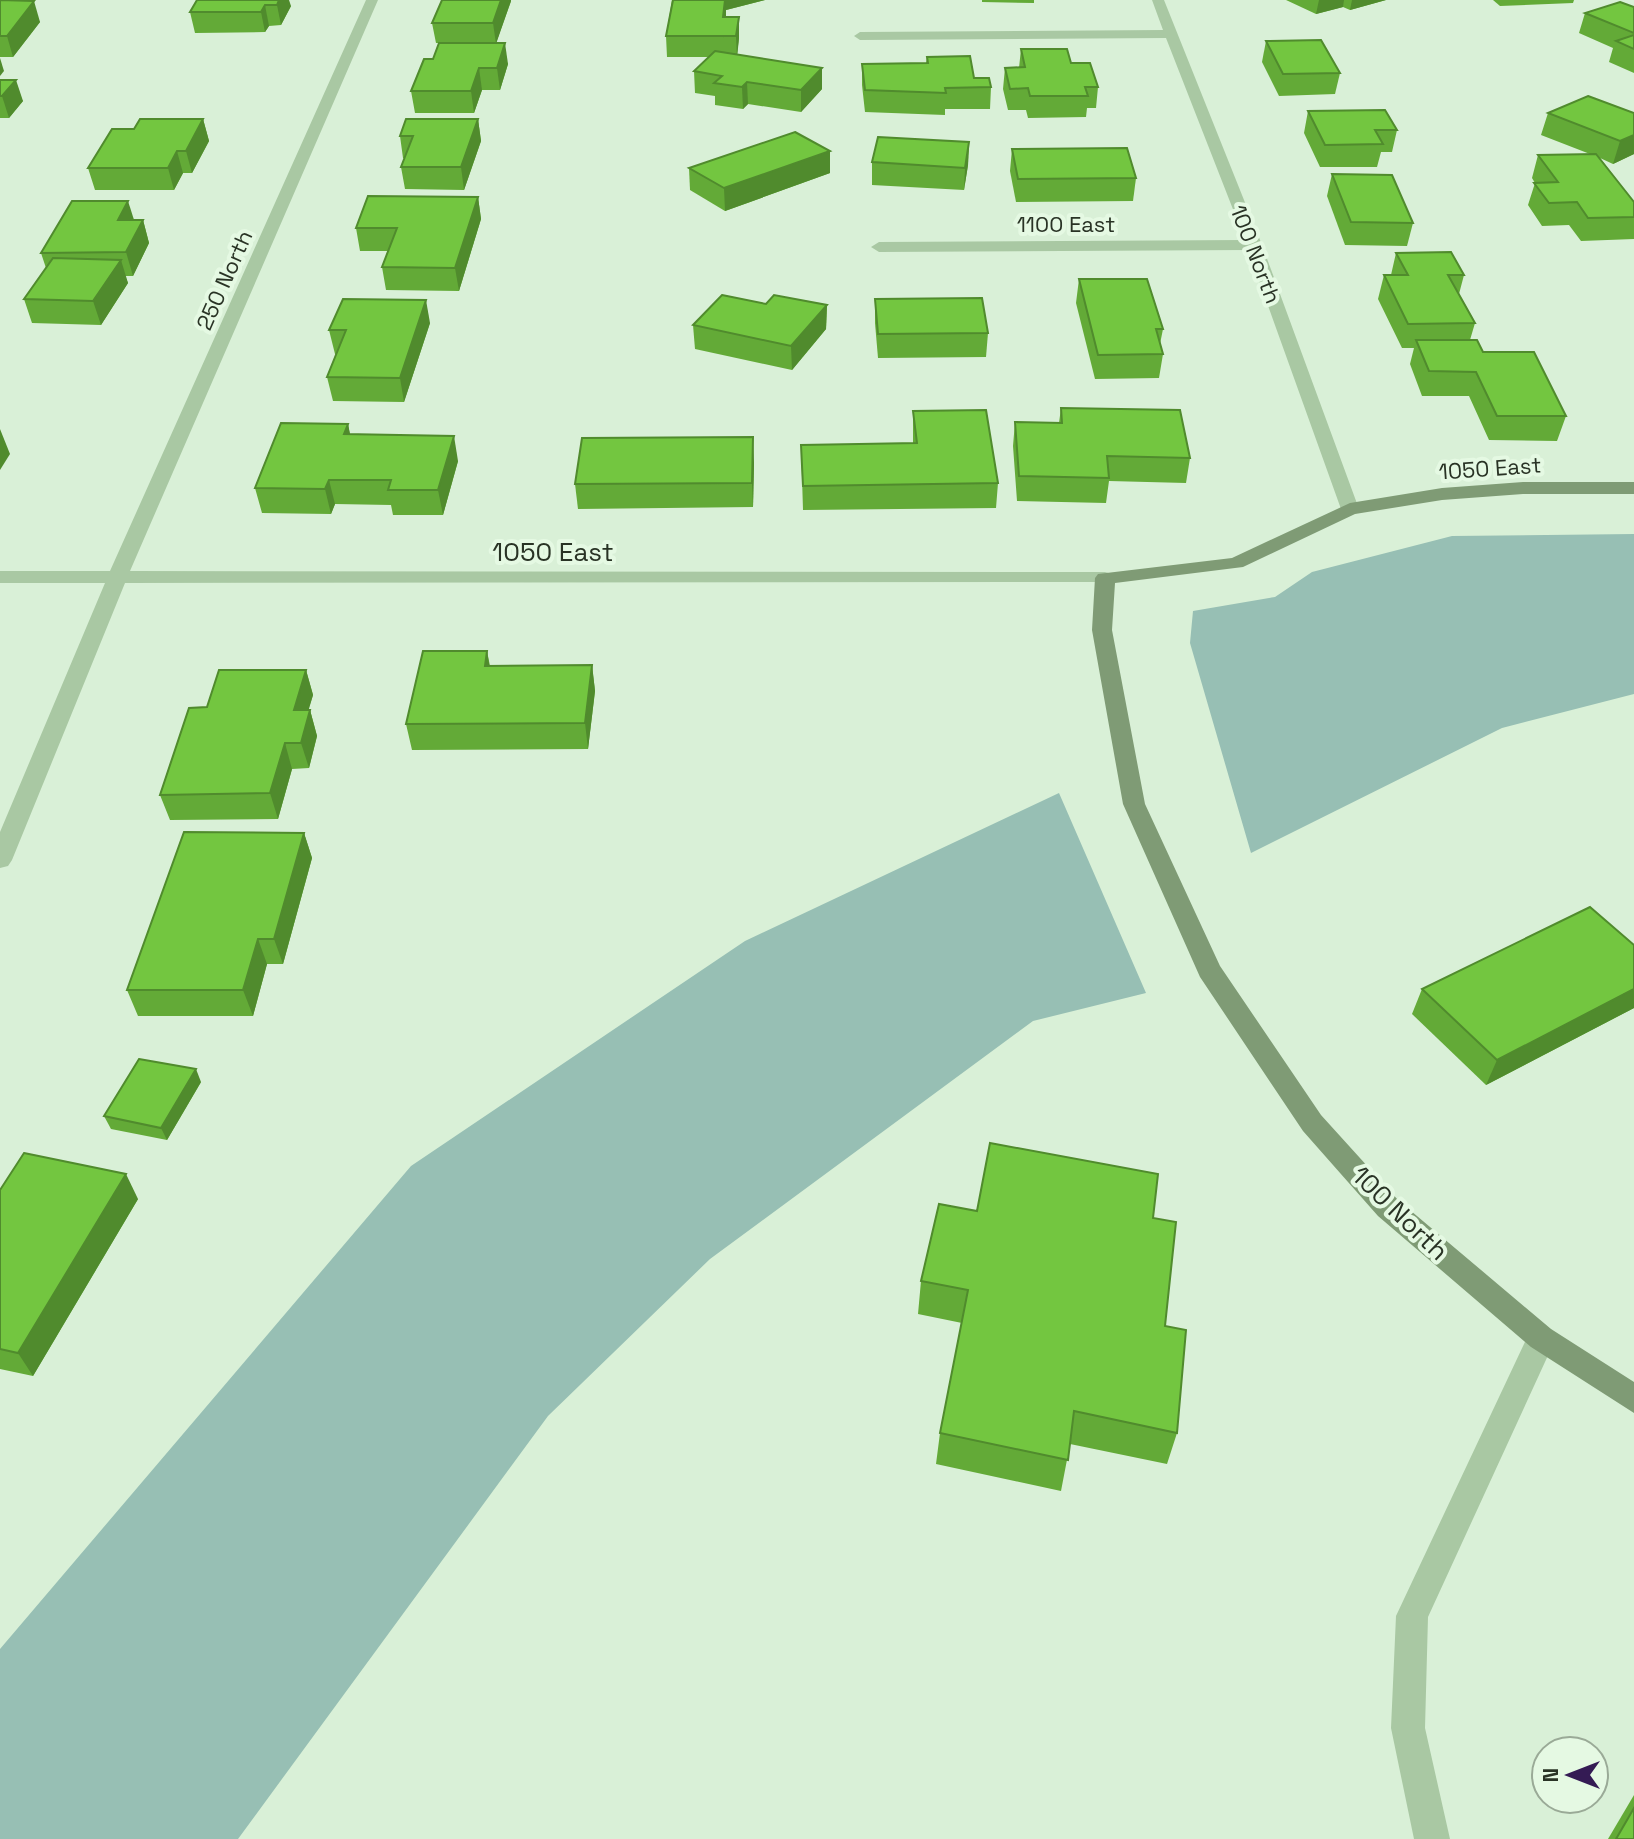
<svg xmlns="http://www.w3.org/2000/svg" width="1634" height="1839" font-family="'Space Grotesk',sans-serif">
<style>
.green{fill:#97bfb4}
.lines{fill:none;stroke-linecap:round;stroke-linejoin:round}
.street{fill:#a9c8a3;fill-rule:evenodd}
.secondary{fill:#7f9b75;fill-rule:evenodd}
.wall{fill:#63aa37}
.shaded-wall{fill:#508b2d}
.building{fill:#73c640;stroke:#508b2d;stroke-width:2}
.labels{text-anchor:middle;stroke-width:8;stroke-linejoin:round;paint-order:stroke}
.far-street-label{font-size:22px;fill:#293325;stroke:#e5f9e3}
.street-label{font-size:26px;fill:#293325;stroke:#e5f9e3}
</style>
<rect width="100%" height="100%" fill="#d9f0d7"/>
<g class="green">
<polygon points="1634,534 1634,694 1502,728 1251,853 1190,643 1193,611 1275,597 1312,572 1452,536"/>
<polygon points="1059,793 1146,993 1033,1021 710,1259 548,1416 238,1839 0,1839 0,1649 411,1166 745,941"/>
</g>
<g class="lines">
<g class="street">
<polygon points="366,0 378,0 130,571 1105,572 1112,574 1115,578 1112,582 125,583 12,860 8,866 0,868 0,832 105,583 0,583 0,571 110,571"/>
<polygon points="1152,0 1164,0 1262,245 1359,509 1357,513 1350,515 1341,509 1248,250 879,252 871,247 879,242 1245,240 1166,38 860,40 854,36 860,32 1163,30"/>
<polygon points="1541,1325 1551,1329 1556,1338 1428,1617 1425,1728 1450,1839 1414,1839 1391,1728 1396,1616 1531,1329"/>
</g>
<polygon class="secondary" points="1523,482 1634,482 1634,494 1523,494 1442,500 1355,514 1243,567 1115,583 1112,630 1145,804 1220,966 1321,1115 1398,1200 1551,1329 1634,1382 1634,1413 1531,1347 1378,1216 1303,1131 1200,977 1123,804 1092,630 1095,578 1098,574 1232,558 1350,503 1442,488"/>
</g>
<g class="wall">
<polygon points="0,0 23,0 40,22 13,57 0,57"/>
<polygon points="197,0 291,6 281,25 269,26 265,32 195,33 190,12"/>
<polygon points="672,0 765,0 726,10 726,17 739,17 739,38 737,54 822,89 801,112 748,104 743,109 715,105 715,96 695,93 694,71 709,57 667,57 666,36"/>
<polygon points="982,0 1034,0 1034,3 982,2"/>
<polygon points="1286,0 1386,0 1350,10 1343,7 1316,14"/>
<polygon points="1493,0 1574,0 1573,3 1500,6"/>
<polygon points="511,1 496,43 508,64 500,90 482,90 474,113 415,113 411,91 433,59 439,43 436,43 432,23"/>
<polygon points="1634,7 1634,73 1609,62 1613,48 1579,33 1585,13"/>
<polygon points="1266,41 1340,73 1335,94 1279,96 1262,62"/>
<polygon points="1021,49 1071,63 1098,87 1096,108 1087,108 1086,117 1028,118 1026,110 1008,110 1003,89 1005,68 1019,68"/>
<polygon points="927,57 974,78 991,87 990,109 945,109 945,115 865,112 862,85 862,64 926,63"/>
<polygon points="0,80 23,101 9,118 0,118"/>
<polygon points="1308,111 1397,130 1392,152 1381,152 1377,167 1320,167 1304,133"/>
<polygon points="1548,113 1634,113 1634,154 1613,164 1600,158 1634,202 1634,239 1581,241 1569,225 1542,226 1528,205 1535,183 1532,178 1538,155 1590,154 1541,135"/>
<polygon points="203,119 209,141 192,173 183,173 174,190 95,190 88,168 134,129"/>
<polygon points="478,119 481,141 464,190 405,189 401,167 404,158 403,158 400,136"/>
<polygon points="969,142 968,165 964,190 872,185 872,162"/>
<polygon points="1012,149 1136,178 1133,201 1016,202 1010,171"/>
<polygon points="689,168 830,173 725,211 690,190"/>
<polygon points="1332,174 1413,223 1407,246 1345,245 1327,196"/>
<polygon points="478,197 481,219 459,291 386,290 382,267 388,251 360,251 356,228"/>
<polygon points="134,220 143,220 149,243 133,276 125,276 128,283 101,325 32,323 24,299 46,268 41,253"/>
<polygon points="1396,253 1464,275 1459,294 1475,323 1470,340 1483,352 1566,416 1557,441 1489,440 1469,396 1422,396 1410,364 1414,348 1402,348 1378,299 1384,275 1391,275"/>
<polygon points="1079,279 1163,329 1160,344 1163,354 1159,378 1095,379 1076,303"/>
<polygon points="875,299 988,333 986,357 878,358 875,323"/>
<polygon points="766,304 827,305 826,329 792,370 695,349 693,325"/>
<polygon points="430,323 404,402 333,401 327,377 336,354 335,354 329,330"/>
<polygon points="1061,408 1190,458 1186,483 1109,481 1106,503 1017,501 1013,446 1015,422 1059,423"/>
<polygon points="913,411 998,483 996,508 803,510 801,445 913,443"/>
<polygon points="348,424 350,435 458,461 443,515 393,515 391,505 335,504 331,514 262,513 255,488"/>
<polygon points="754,462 753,507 578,509 575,484"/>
<polygon points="487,651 490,666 592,665 595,691 588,749 412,750 406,724"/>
<polygon points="306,670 313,695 308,710 310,710 317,736 309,768 292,769 278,819 170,820 160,795 207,707"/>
<polygon points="304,833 312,858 283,964 267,964 253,1016 138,1016 127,990"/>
<polygon points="1634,945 1634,1008 1486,1085 1412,1014 1422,989"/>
<polygon points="201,1082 167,1140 111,1129 104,1116"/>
<polygon points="0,1190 138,1199 33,1376 0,1369"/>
<polygon points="977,1211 1153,1218 1177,1433 1167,1464 1070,1444 1061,1491 936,1464 940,1433 962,1323 918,1314 921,1281"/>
<polygon points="1634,1795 1634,1839 1608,1839"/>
</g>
<g class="shaded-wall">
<polygon points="279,0 289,0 291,6 281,25 277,5"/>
<polygon points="501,0 511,0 511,1 496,44 493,23"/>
<polygon points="717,0 765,0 726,10 726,20 723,38 723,17"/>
<polygon points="1319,0 1344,0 1343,7 1316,14"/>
<polygon points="1352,0 1386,0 1350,10"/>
<polygon points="34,1 40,22 13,57 7,36"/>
<polygon points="265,5 269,26 265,32 261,12"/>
<polygon points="739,17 739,38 737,58 736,36"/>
<polygon points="505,43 508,64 500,90 497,68"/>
<polygon points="0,58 4,71 0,76"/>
<polygon points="479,68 482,90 474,113 471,91"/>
<polygon points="822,68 822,89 801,112 801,90"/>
<polygon points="16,80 23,101 9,118 2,96"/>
<polygon points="747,82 748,104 743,109 742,87"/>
<polygon points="203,119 209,141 192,173 186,151"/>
<polygon points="478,119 481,141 464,190 461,167"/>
<polygon points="1634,135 1634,154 1613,164 1620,141"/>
<polygon points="969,142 968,165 964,190 965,168"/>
<polygon points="177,151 183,173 174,190 168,168"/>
<polygon points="830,151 830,173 725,211 724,188"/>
<polygon points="478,197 481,219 459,291 455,268"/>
<polygon points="128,201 135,223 118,220"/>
<polygon points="143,220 149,243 133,276 126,252"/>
<polygon points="121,260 128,283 101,325 93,301"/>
<polygon points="426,300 430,323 404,402 400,378"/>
<polygon points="827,305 826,329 792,370 791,346"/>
<polygon points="348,424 353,449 344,434"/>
<polygon points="0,429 10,454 0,470"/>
<polygon points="454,436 458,461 443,515 438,490"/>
<polygon points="753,437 754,462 753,507 752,483"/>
<polygon points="329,480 335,504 331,514 325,489"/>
<polygon points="487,651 491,676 485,666"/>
<polygon points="592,665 595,691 588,749 585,723"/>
<polygon points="306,670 313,695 301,736 294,710"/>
<polygon points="310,710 317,736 309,768 301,743"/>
<polygon points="285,743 292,769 278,819 270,793"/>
<polygon points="304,833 312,858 283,964 274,939"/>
<polygon points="258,939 267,964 253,1016 243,990"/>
<polygon points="1634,989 1634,1008 1486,1085 1497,1060"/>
<polygon points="196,1069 201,1082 167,1140 161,1128"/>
<polygon points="126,1174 138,1199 33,1376 18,1353"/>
</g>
<g class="building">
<polygon points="0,0 34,1 7,36 0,36"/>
<polygon points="197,0 279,0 277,5 265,5 261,12 190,12"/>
<polygon points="442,0 501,0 493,23 432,23"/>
<polygon points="673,0 725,0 723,17 739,17 736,36 666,36"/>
<polygon points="1620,2 1634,7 1634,33 1585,13"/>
<polygon points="1634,35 1634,49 1616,41"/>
<polygon points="1321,40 1340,73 1283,74 1266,41"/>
<polygon points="439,43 505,43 497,68 479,68 471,91 411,91 424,59 433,59"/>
<polygon points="1021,49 1067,49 1071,63 1090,63 1098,87 1085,87 1088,96 1030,96 1028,88 1010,89 1005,68 1025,67"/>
<polygon points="715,51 822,68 801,90 747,82 742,87 714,83 722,76 694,71"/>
<polygon points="970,56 974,78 989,78 991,87 945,88 946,93 865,90 862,64 928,63 927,57"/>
<polygon points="0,80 16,80 2,96 0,96"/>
<polygon points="1588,96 1634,113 1634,135 1620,141 1548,113"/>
<polygon points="1385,110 1397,130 1375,130 1383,144 1325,145 1308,111"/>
<polygon points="140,119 203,119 186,151 177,151 168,168 88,168 112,129 134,129"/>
<polygon points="406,119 478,119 461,167 401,167 413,136 400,136"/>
<polygon points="795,132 830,151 724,188 689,168"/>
<polygon points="878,137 969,142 965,168 872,162"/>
<polygon points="1127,148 1136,178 1018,179 1012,149"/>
<polygon points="1596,154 1634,202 1634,217 1588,218 1577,202 1549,203 1534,183 1558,182 1538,155"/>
<polygon points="1332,174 1392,175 1413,223 1351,222"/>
<polygon points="368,196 478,197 455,268 382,267 397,228 356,228"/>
<polygon points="72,201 128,201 118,220 143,220 126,252 41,253"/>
<polygon points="1451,252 1464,275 1448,275 1475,323 1408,324 1384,275 1408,275 1396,253"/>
<polygon points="53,258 121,260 93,301 24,299"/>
<polygon points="1079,279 1147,279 1163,329 1156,329 1163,354 1098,355"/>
<polygon points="722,295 766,304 774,295 827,305 791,346 693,325"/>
<polygon points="982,298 988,333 878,334 875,299"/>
<polygon points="343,299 426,300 400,378 327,377 346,330 329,330"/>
<polygon points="1416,340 1477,340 1483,352 1534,352 1566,416 1497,416 1476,372 1429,371"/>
<polygon points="1061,408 1180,410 1190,458 1107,456 1109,478 1019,476 1015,422 1062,423"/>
<polygon points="986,410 998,483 803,486 801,445 917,443 913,411"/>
<polygon points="281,423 348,424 344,434 454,436 438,490 388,490 391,480 329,480 325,489 255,488"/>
<polygon points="753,437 752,483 575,484 582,438"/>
<polygon points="423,651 487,651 485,666 592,665 585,723 406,724"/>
<polygon points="219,670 306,670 294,710 310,710 301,743 285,743 270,793 160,795 189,708 207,707"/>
<polygon points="184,832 304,833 274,939 258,939 243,990 127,990"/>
<polygon points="1590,907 1634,945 1634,989 1497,1060 1422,989"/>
<polygon points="139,1059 196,1069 161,1128 104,1116"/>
<polygon points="990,1143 1158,1174 1153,1218 1176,1222 1165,1326 1186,1330 1177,1433 1074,1411 1068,1460 940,1433 968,1290 921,1281 939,1204 977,1211"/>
<polygon points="24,1153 126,1174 18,1353 0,1349 0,1190"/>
<polygon points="1634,1808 1634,1839 1616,1839"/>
</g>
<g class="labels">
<g class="far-street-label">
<text x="1066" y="232">1100 East</text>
<text transform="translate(1256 254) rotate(69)" y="8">100 North</text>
<text transform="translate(224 280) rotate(-66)" y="8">250 North</text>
<text transform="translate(1490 468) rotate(-4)" y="8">1050 East</text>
</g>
<g class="street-label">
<text x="553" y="561">1050 East</text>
<text transform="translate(1400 1213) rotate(44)" y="9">100 North</text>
</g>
</g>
<g transform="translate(1570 1775) rotate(270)"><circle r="38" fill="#e5f9e3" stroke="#9aaa97" stroke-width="2"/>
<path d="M0-6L14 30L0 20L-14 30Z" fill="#341b54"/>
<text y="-12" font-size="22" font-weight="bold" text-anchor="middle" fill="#293325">N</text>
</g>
</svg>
